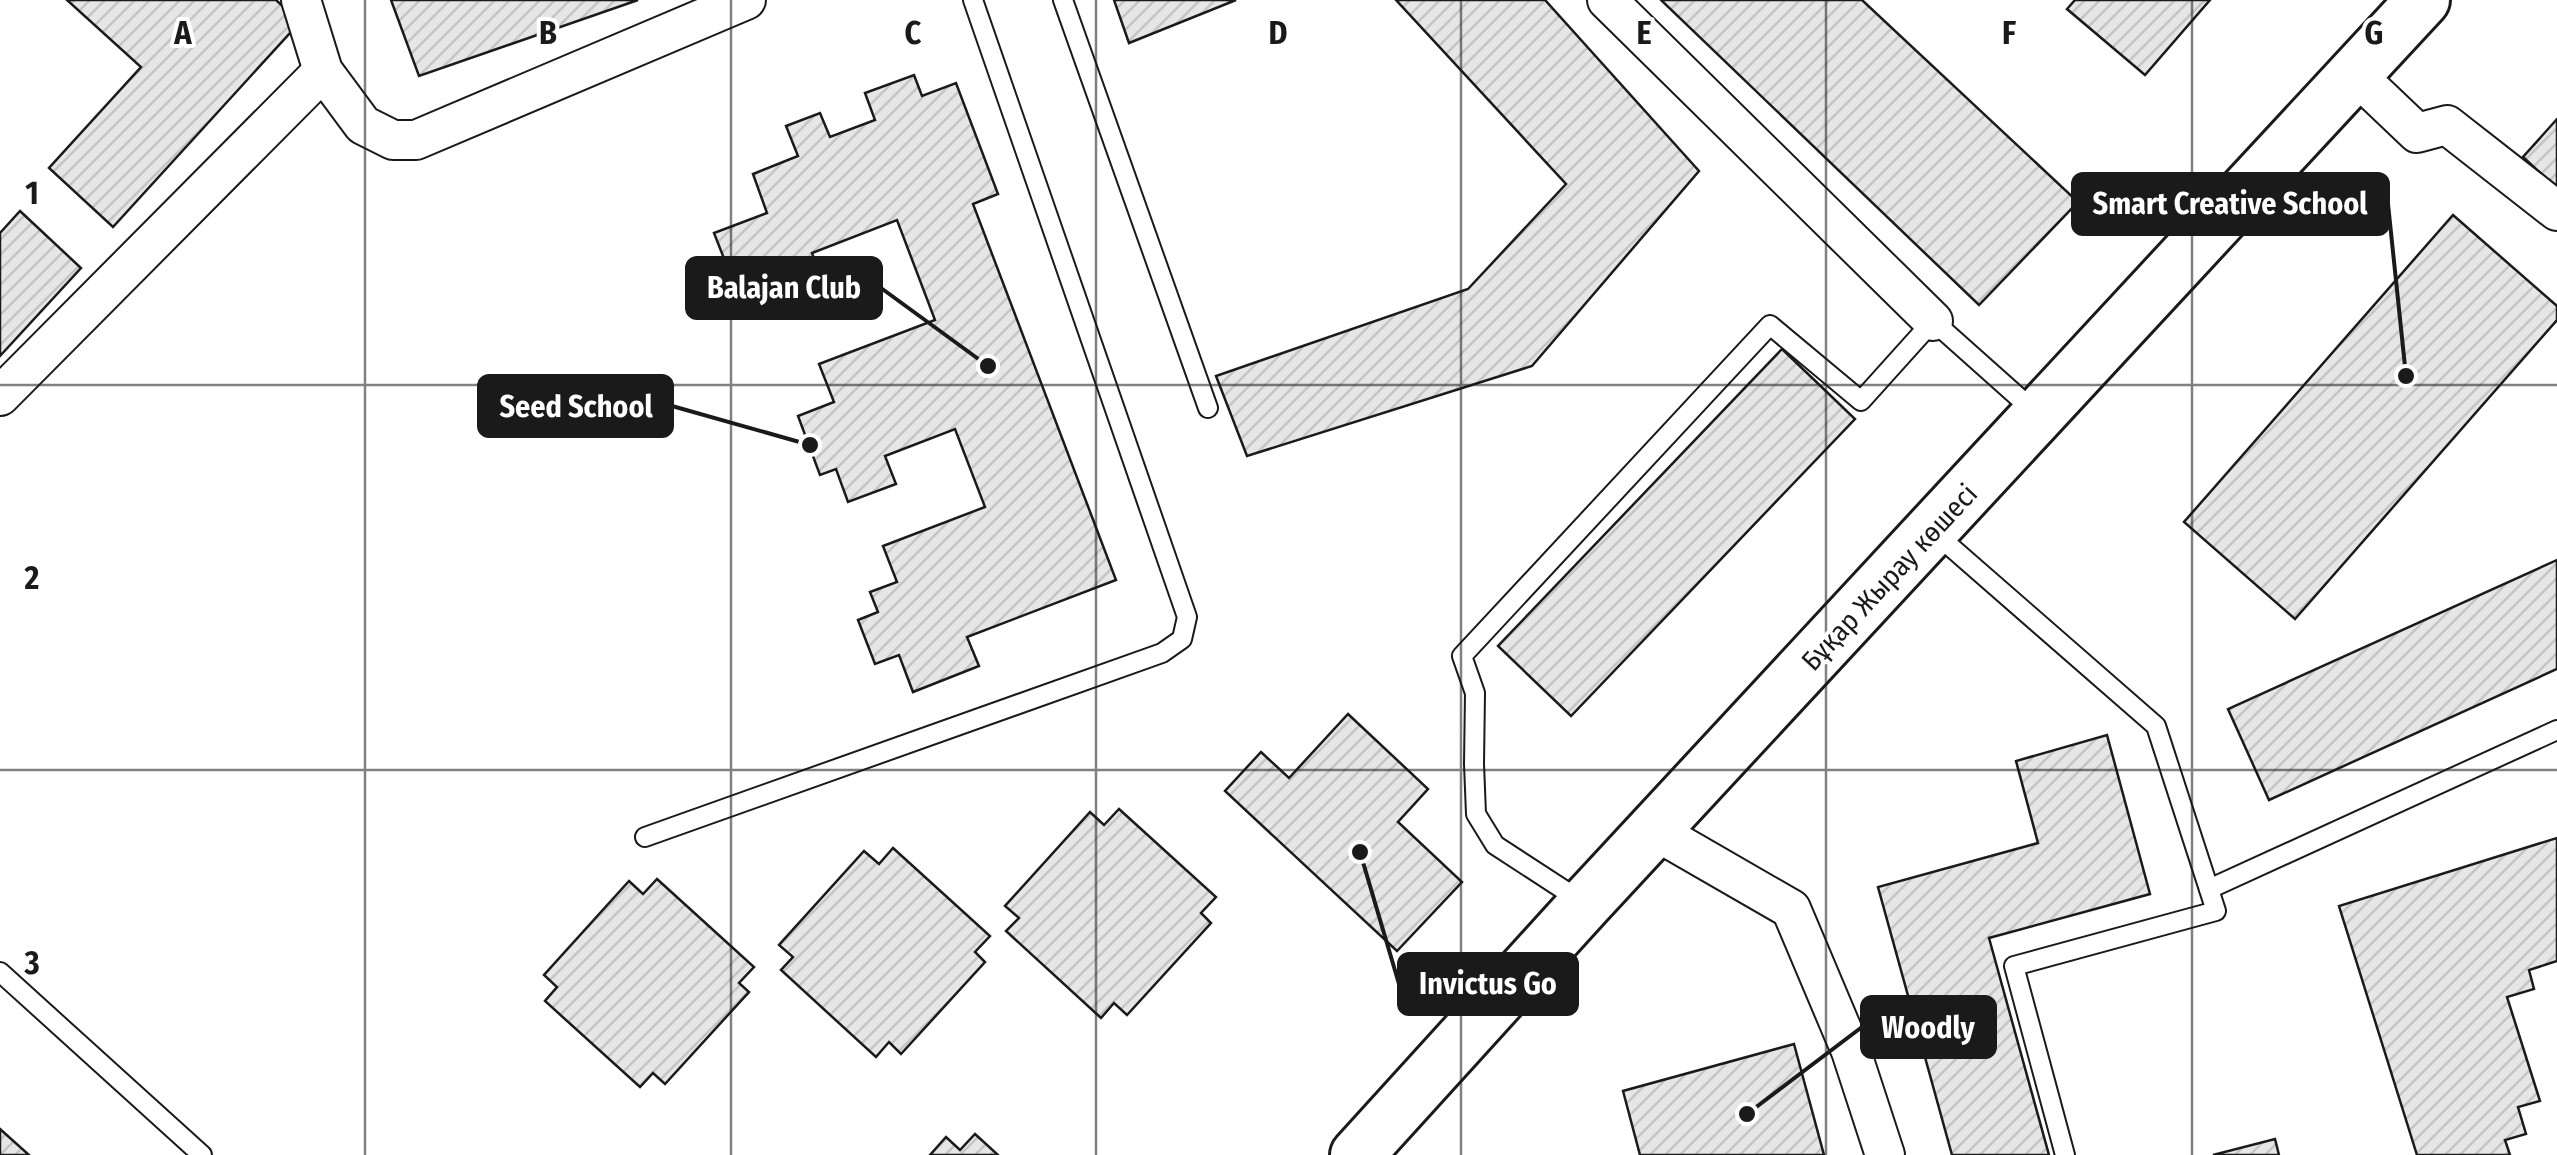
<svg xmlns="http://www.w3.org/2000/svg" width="2557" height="1155" font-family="'Fira Sans Condensed',sans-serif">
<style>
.building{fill:url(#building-hatch);stroke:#1a1a1a;stroke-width:2.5}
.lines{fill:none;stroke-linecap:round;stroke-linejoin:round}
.lane-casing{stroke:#1a1a1a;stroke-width:22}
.street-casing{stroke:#1a1a1a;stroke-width:42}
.secondary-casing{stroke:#1a1a1a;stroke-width:58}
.lane{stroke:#fff;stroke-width:18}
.street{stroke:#fff;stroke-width:38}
.secondary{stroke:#fff;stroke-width:52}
.grid{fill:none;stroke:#1a1a1a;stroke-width:2.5;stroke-opacity:0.55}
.labels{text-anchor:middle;stroke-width:8;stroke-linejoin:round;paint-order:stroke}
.street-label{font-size:28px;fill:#1a1a1a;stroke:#fff}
.grid-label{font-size:32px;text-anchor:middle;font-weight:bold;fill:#1a1a1a;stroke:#fff;stroke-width:8;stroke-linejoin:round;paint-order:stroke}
.leader{fill:none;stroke:#1a1a1a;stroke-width:4}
.callout-dot{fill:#1a1a1a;stroke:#fff;stroke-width:4}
.callout{fill:#1a1a1a;stroke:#1a1a1a;stroke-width:4}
.callout-label{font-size:30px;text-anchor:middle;font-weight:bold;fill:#fff}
</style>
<defs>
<pattern id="building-hatch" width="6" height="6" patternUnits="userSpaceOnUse" patternTransform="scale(2.5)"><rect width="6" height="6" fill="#e6e6e6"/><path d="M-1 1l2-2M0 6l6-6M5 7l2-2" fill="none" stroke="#c5c5c5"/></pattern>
</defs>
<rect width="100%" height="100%" fill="#fff"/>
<g class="building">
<polygon points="67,0 276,0 300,22 113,227 49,168 141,67"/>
<polygon points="391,0 638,0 419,76"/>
<polygon points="1114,0 1236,0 1129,43"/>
<polygon points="1396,0 1545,0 1699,171 1532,366 1247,456 1216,376 1468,289 1566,184"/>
<polygon points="1661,0 1862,0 2078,202 1979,305"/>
<polygon points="2075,0 2210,0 2145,75 2067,9"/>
<polygon points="914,75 922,96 956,83 998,194 973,204 1116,580 967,637 979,666 913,692 899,655 875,664 858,620 878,612 870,592 897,582 883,546 985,507 955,429 885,456 896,484 848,502 836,469 820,475 798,416 834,402 819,364 935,320 897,220 812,253 825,288 777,307 765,278 736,289 714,233 767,213 753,174 798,156 786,126 820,113 830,137 875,120 865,93"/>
<polygon points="2557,119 2557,188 2523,157"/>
<polygon points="20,211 81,268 0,356 0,233"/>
<polygon points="2453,215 2557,306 2557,320 2295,619 2184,522"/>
<polygon points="1782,349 1855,419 1571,716 1498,646"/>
<polygon points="2557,560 2557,669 2269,800 2228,709"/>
<polygon points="1348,714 1428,789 1398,822 1462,882 1397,951 1225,791 1261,752 1289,778"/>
<polygon points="2107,735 2150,894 1989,938 2049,1155 1952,1155 1878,887 2038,843 2016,761"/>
<polygon points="1119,809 1216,897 1201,913 1211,923 1127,1015 1114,1003 1101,1018 1006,931 1019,918 1005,906 1090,812 1104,825"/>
<polygon points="2557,838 2557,961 2529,970 2534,989 2507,997 2540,1101 2518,1107 2526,1134 2505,1140 2510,1155 2417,1155 2339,906"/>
<polygon points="893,848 990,936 975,952 985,962 901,1054 889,1042 876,1057 781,970 793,957 779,945 864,851 879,864"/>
<polygon points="657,879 754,967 739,983 749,992 665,1084 653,1073 640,1087 545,1001 557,987 544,975 629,881 643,894"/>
<polygon points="1794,1044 1824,1155 1640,1155 1623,1091"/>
<polygon points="0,1129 29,1155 0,1155"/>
<polygon points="975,1134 998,1155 930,1155 946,1137 960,1150"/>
<polygon points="2275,1139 2279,1155 2213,1155"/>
</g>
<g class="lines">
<defs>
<g id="lane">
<polyline points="1063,0 1208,408"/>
<polyline points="1936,534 2156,726 2216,911 2014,966 2065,1155"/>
<polyline points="645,837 1162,653 1182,639 1187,617 973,0"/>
<polyline points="2209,889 2557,730"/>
<polyline points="1581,901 1495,845 1476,814 1474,764 1475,693 1462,656 1770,325 1861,401 1933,321 2035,412"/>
<polyline points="0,972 202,1155"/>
</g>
<g id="street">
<polyline points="301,0 323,71 363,125 393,140 416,140 746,0"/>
<polyline points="1607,0 1933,321"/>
<polyline points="2355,74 2417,133 2447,125 2557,211"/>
<polyline points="0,396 323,71"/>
<polyline points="1654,830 1791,909 1851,1051 1885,1155"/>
</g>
<polyline id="secondary" points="1357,1155 1585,904 2423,0"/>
</defs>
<use href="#lane" class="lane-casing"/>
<use href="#street" class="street-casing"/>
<use href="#secondary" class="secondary-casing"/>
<use href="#lane" class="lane"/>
<use href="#street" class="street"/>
<use href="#secondary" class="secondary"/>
</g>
<path class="grid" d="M365,0v1155M731,0v1155M1096,0v1155M1461,0v1155M1826,0v1155M2192,0v1155M0,385h2557M0,770h2557"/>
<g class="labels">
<g class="street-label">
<text transform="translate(1889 577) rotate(-47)" y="10">Бұқар Жырау көшесі</text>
</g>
</g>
<g class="grid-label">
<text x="183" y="44">A</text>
<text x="548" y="44">B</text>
<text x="913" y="44">C</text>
<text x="1278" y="44">D</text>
<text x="1644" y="44">E</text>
<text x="2009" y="44">F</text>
<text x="2374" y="44">G</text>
<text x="32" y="204">1</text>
<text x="32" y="589">2</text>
<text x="32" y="974">3</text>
</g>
<path class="leader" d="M2406 376L2388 204M988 366L881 288M810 445L672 406M1360 852L1399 984M1747 1114L1862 1027"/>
<g class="callout-dot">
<circle cx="2406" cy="376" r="10"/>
<circle cx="988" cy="366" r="10"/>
<circle cx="810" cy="445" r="10"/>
<circle cx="1360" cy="852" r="10"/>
<circle cx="1747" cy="1114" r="10"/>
</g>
<g class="callout">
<rect x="2073" y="174" width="315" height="60" rx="10"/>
<rect x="687" y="258" width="194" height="60" rx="10"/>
<rect x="479" y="376" width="193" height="60" rx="10"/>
<rect x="1399" y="954" width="178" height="60" rx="10"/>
<rect x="1862" y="997" width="133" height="60" rx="10"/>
</g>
<g class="callout-label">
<text x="2230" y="214">Smart Creative School</text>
<text x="784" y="298">Balajan Club</text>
<text x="576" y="417">Seed School</text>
<text x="1488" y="994">Invictus Go</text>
<text x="1928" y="1038">Woodly</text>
</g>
</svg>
